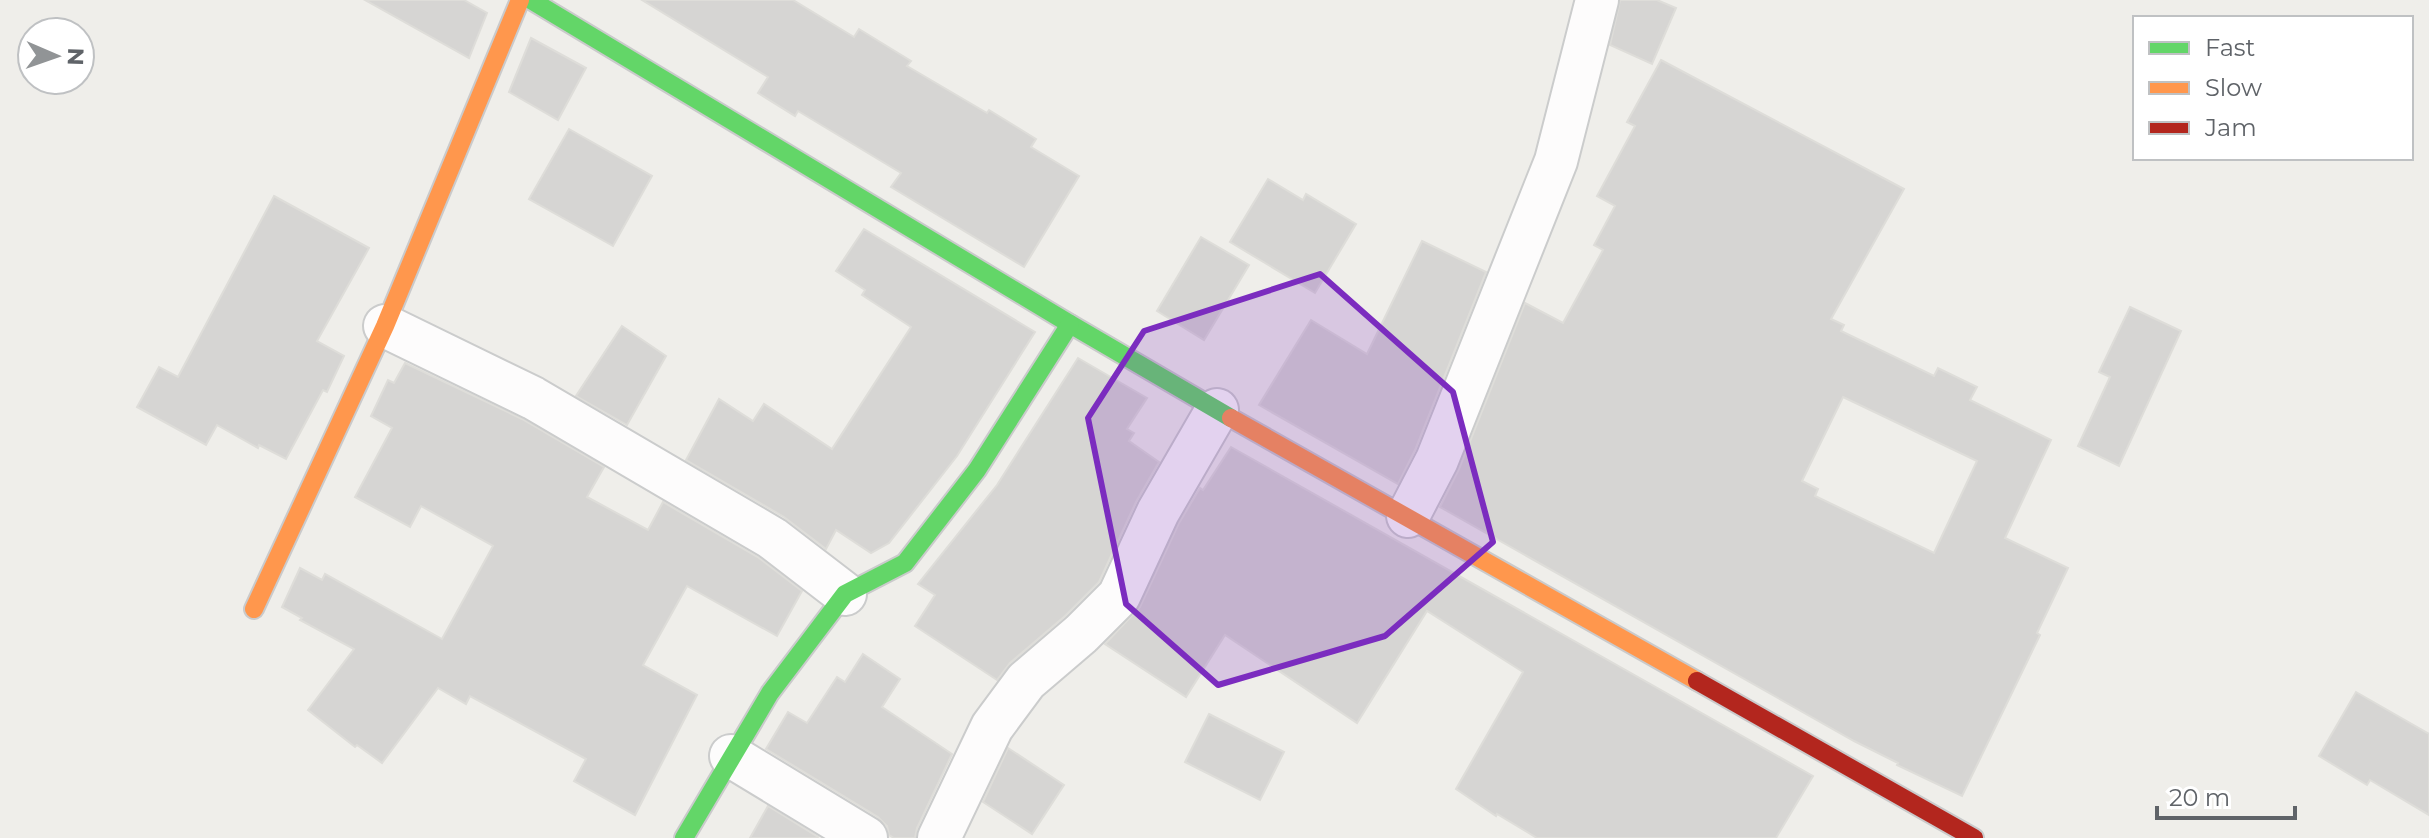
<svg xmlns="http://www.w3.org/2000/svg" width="2429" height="838" font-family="Montserrat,sans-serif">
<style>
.building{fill:#d6d5d3;stroke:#deddd9;stroke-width:2;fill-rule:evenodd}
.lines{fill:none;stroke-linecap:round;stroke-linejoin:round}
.street-casing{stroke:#cbcccc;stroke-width:46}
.fast-casing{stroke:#cacacb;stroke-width:22}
.slow-casing{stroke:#cacacb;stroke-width:22}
.jam-casing{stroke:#cacacb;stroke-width:22}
.street{stroke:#fdfcfc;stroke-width:42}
.fast{stroke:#63d668;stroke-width:18}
.slow{stroke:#ff974d;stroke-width:18}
.jam{stroke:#b3261e;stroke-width:18}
.marked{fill:#7b2cbf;fill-opacity:0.2;stroke:#7b2cbf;stroke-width:6;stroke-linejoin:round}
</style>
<rect width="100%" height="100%" fill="#efeeea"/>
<g class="building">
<polygon points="365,0 464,0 487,13 469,58"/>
<polygon points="642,0 793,0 854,37 859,29 911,61 907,66 987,113 989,110 1036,139 1031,147 1079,176 1024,267 891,187 901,173 798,111 795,116 758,93 768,77"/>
<polygon points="1620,0 1657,0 1676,8 1652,64 1610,45"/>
<polygon points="531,38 586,68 558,120 509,92"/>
<path d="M1661,60l243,129 -73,130 13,6 -3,6 93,45 4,-8 39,19 -7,13 81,40 -46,98 63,30 -31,65 3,2 -78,161 -65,-31 1,-2 -44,-22 -414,-234 19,-38 66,-166 38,20 40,-73 -9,-5 21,-39 -18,-10 38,-70 -8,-4zM1843,397l134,64 -43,92 -119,-57 3,-7 -16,-8z"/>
<polygon points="569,129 652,176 613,246 529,199"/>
<polygon points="1268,179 1303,200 1306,194 1356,224 1315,293 1230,242"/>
<polygon points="274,196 369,248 317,341 344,356 327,392 323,390 286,459 259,445 258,448 217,425 206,445 137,407 159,367 178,377"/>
<polygon points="864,229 1035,332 957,456 889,543 871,553 836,530 826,549 784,517 686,460 719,399 753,421 764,404 832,449 911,327 862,295 865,290 836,271"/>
<polygon points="1201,237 1249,265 1204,340 1157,311"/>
<polygon points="1422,241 1486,272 1415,450 1398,484 1259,405 1311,320 1367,354"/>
<polygon points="2130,307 2181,331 2119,466 2078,446 2110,377 2099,372"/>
<polygon points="622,326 666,356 627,425 576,396"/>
<polygon points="1078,358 1147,398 1127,429 1134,433 1129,441 1159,462 1136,502 1099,582 1065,616 1010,663 997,680 915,626 935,595 918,584 997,485"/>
<polygon points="405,363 522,419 604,467 587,497 648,530 663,502 759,558 802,591 777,636 687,586 643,665 697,695 635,815 574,781 586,759 470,696 466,704 438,688 382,763 357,745 355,747 308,710 354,649 300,620 302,618 282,607 300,568 322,580 325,574 442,639 493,546 421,506 410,527 355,497 392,428 371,416 388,380 394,383"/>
<polygon points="1231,447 1813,776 1776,838 1537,838 1497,814 1496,816 1456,789 1523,672 1427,611 1357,723 1225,635 1186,697 1105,644 1140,607 1179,523 1200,488 1203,490"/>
<polygon points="863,654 900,679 882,707 952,754 917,828 915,838 894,838 889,835 887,826 878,817 766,749 788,712 807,723 837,677 845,682"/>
<polygon points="2356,692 2429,734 2429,815 2370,780 2367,785 2319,756"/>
<polygon points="1209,714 1284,752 1260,800 1185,762"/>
<polygon points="1008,748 1064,785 1032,834 983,802"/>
<polygon points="768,806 818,837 817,838 750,838"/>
</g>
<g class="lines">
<defs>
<g id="street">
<polyline points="385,326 533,398 772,538 845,594"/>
<polyline points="1408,516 1437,460 1556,161 1597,0"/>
<polyline points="731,756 866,838"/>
<polyline points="939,838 992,727 1026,681 1081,634 1119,596 1158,512 1217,410"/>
</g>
<g id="fast">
<polyline points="531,0 1070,324 1231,418"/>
<polyline points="684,838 770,693 845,594 905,563 977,470 1070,324"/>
</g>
<g id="slow">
<polyline points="1231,418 1697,681"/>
<polyline points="254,609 385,326 520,0"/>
</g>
<polyline id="jam" points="1697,681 1974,838"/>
</defs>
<use href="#street" class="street-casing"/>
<use href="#fast" class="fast-casing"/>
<use href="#slow" class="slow-casing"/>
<use href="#jam" class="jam-casing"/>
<use href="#street" class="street"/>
<use href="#fast" class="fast"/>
<use href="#slow" class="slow"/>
<use href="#jam" class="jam"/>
</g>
<path class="marked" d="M1320,274l133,118 40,150 -108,94 -167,49 -92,-81 -38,-186 56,-87z"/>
<rect x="2133" y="16" width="280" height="144" fill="#ffffff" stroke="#bfc1c3" stroke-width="2"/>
<rect x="2149" y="42" width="40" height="12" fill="#63d668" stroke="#bfc1c3" stroke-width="2"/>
<text x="2205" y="56" font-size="24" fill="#5f6368">Fast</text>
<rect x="2149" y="82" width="40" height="12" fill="#ff974d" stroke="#bfc1c3" stroke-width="2"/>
<text x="2205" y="96" font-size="24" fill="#5f6368">Slow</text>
<rect x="2149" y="122" width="40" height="12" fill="#b3261e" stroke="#bfc1c3" stroke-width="2"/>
<text x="2205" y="136" font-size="24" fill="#5f6368">Jam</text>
<g transform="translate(56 56) rotate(92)"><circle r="38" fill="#ffffff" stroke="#bfc1c3" stroke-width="2"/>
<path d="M0-6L14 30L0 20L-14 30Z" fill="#919496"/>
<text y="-12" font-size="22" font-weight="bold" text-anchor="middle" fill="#5f6368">N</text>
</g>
<path d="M2157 806v12h138v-12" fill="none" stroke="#5f6368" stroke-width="4"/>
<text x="2169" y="806" font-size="24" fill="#5f6368" stroke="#ffffff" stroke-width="6" paint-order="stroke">20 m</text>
</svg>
